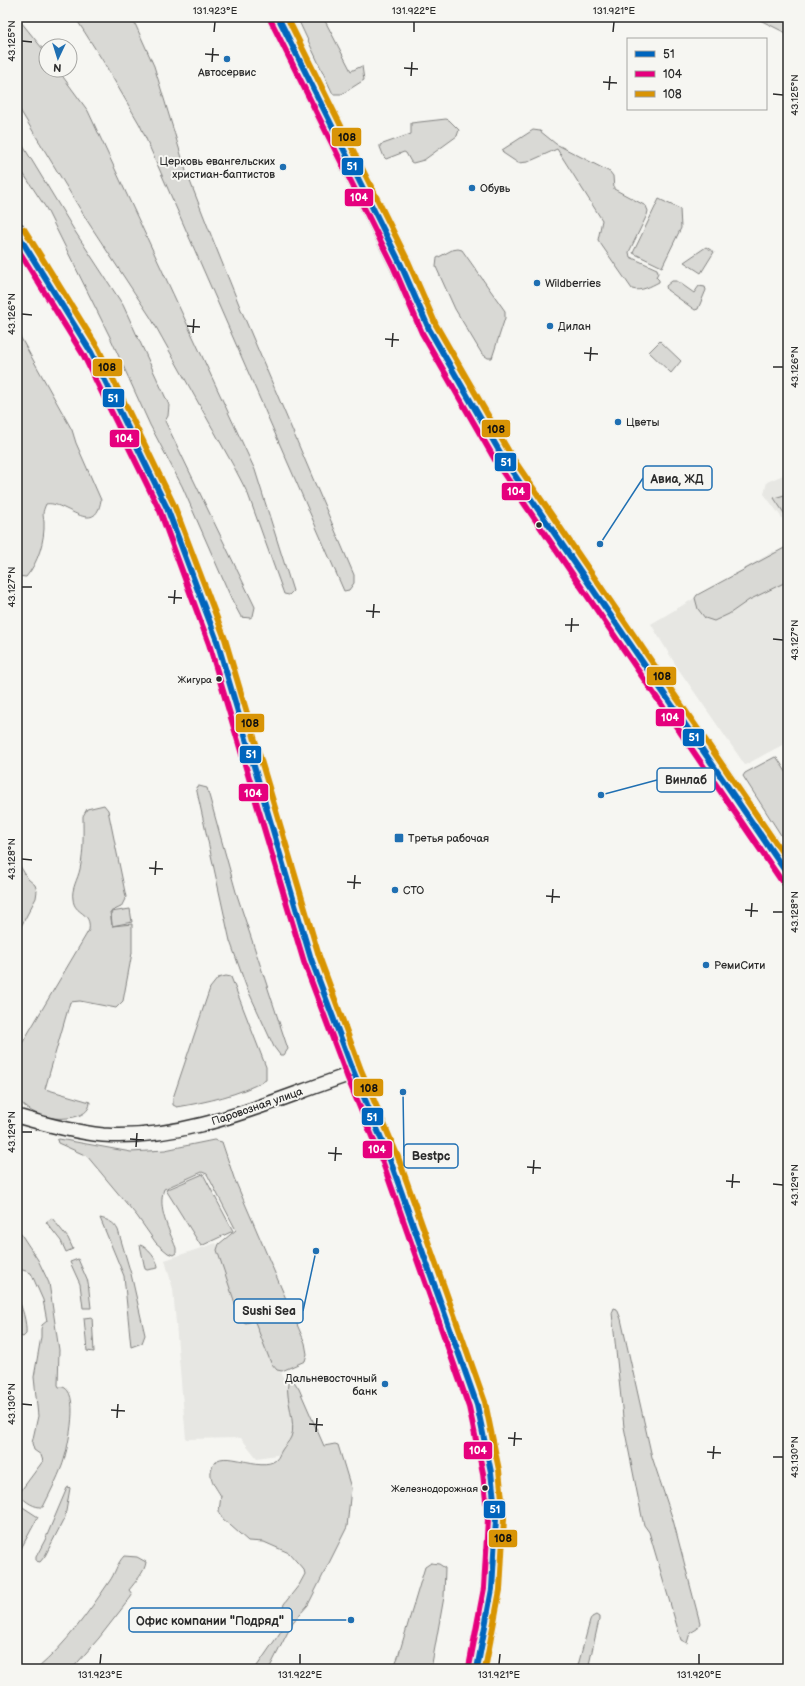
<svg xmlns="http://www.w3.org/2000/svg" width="805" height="1686" font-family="'Balsamiq Sans',sans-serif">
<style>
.built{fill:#e7e7e3}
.green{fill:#d9d9d5;stroke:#828280}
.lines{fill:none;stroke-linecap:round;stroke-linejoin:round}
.street-casing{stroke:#2b2b2b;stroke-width:16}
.secondary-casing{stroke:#2b2b2b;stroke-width:22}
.primary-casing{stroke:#2b2b2b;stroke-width:24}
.street{stroke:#f6f6f2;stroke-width:13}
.secondary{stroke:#f6f6f2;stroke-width:19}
.primary{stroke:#f6f6f2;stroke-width:21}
.bus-1-casing{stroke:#f6f6f2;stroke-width:9}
.bus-2-casing{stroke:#f6f6f2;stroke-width:9}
.bus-3-casing{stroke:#f6f6f2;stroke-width:9}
.bus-1{stroke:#0065bd;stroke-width:6}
.bus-2{stroke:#e5007d;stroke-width:6}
.bus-3{stroke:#d89406;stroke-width:6}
.ticks{fill:none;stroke:#2b2b2b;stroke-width:1.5}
.poi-dot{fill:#1f6fb2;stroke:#f6f6f2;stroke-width:1.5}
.bus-dot{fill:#2b2b2b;stroke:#f6f6f2;stroke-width:1.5}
.labels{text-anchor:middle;stroke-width:4;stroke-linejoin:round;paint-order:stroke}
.bus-label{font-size:10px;fill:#2b2b2b;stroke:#f6f6f2;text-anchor:end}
.poi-label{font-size:11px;fill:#2b2b2b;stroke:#f6f6f2;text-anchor:start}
.street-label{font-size:11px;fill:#2b2b2b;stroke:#f6f6f2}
.leader{fill:none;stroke:#1f6fb2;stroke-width:1.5}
.callout-dot{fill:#1f6fb2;stroke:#f6f6f2;stroke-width:1.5}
.callout{fill:#f6f6f2;stroke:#1f6fb2;stroke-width:1.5}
.callout-label{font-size:12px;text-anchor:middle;font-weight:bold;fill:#2b2b2b}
.line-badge{stroke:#f6f6f2;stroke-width:1.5}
.badge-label{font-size:11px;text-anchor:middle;font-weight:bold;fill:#fff}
.pale-badge-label{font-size:11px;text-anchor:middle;font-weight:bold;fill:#111}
.neatline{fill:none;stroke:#2b2b2b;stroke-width:1.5}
.ticks-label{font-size:10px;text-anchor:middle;fill:#2b2b2b}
</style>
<rect width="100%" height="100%" fill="#f6f6f2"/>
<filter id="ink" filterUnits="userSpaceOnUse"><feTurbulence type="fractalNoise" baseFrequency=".025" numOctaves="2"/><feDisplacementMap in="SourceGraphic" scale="8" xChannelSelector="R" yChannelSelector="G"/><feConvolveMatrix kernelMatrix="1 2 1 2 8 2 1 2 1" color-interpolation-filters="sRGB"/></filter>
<g filter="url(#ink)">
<g class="built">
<polygon points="788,473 788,526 764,494 767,482"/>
<polygon points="774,551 788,570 788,742 745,765 677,667 651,624"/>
<polygon points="216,1243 259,1314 290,1395 309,1450 257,1458 241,1438 186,1439 173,1289 165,1260"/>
</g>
<g class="green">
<polygon points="17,17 46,53 46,70 58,70 88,111 255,470 293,591 289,595 284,594 248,494 233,465 151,318 88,222 17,105"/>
<polygon points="75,17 132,17 154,66 186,171 211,235 242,312 354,575 354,583 349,590 344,591 140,125 103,61"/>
<polygon points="297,17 323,17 351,71 362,66 364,80 342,94 333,94"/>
<polygon points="754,17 781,17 788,21 788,34"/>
<polygon points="446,119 449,120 459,130 457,136 424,160 413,163 411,162 406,153 404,152 386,159 384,157 380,147 380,145 411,134 411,123"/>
<path d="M533,130l7,1 16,13 54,28 3,4 1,13 32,17 2,5 -1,4 -18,37 1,5 27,12 1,4 -2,4 3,3v2c-8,4 -18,10 -27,7l-34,-49 4,-20 -45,-71 -29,13 -10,1 -15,-10 -1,-3z"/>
<polygon points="17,136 76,233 123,305 169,405 168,416 165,421 255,607 253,616 250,618 241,617 232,600 182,486 150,425 110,337 46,208 17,164"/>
<polygon points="659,199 680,209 681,228 662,267 633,253"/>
<polygon points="706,247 714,252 701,273 684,262"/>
<polygon points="458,249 462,250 505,311 505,318 492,358 488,358 482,354 455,309 436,267 437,258 452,250"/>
<polygon points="672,281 677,281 694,293 699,286 705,287 706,290 698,309 695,310 667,290 666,286"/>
<path d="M17,331l55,99 4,13 25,57c-6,38 -36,0 -55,4 -4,9 -3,10 -2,18 1,18 -6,41 -18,55l-9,-1z"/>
<polygon points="660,341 681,361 671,373 649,352"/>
<polygon points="788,494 788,519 774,498"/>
<polygon points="788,546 788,581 749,600 729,614 714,621 705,618 698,609 695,598 697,595"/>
<polygon points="775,757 778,759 788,775 788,846 743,776 745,773"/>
<polygon points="199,786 207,788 236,892 288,1049 284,1055 280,1055 274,1047 246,986 230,941 196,787"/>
<path d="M104,805l4,5 18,87 -5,10 -11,5 2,13 -1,-13 19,-3 2,13 -20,4 20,-2v29l-9,48 -7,7 -36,-7 -10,1 -25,87 45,13c0,19 -35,18 -48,14 -9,-3 -19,-10 -25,-18 1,-16 0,-30 0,-46l72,-122c3,-19 -15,-15 -16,-31 -2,-10 5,-20 7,-30 4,-17 3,-36 3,-53l4,-7z"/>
<polygon points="17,861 28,879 35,885 37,891 36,898 17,934"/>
<path d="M226,976l5,1 35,90v13c-27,15 -59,22 -89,27l-4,-2v-7l37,-110 8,-10z"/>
<path d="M59,1139l72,13 34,-2 49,-10 8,2 12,36 71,165 2,11 -2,7 -23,10 -5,-1 -6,-7 -16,-41 -2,-1 -7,2 -5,-2 -24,-71 2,-6 17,-14 -29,-56 -5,-2 -38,17c-7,19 5,41 12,59v5l-3,2 -5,-2 -12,-10 -19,-27 -50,-60 -29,-13 -1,-3z"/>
<polygon points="203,1174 233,1231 201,1246 166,1190"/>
<polygon points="52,1218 68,1238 73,1249 66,1252 61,1241 46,1222"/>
<path d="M100,1218c8,2 14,4 18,12l13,44 14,61 -3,8 -11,4 -7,-71z"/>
<path d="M17,1228l21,32 11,23 10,67 -1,35 1,2c2,0 5,0 6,1 15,9 2,65 -3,78 -5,13 -11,25 -17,37l-2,4c-8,1 -18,-5 -23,-12v-3l23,-31 -2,-6 -7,-5 -2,-7 6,-27 -4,-39 7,-40v-8l1,-4 5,-4 -4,-21 -12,-27 -11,-4 -3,-6z"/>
<path d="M140,1245c6,1 19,16 18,23l-11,2 -2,-1z"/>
<polygon points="78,1259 88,1282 91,1308 83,1308 80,1284 70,1262"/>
<path d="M17,1296c5,11 10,26 9,38l-3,3 -6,-2z"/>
<polygon points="614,1308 617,1309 621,1319 652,1457 673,1520 700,1623 697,1629 690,1633 687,1643 681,1640 649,1532 644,1525 642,1517 624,1427 612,1313"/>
<polygon points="92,1317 94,1352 87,1351 84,1318"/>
<path d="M291,1380h2l6,9 25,57 11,-2 3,1 13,43 -4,39 -39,78 -15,17 -24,47h-14l31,-45 -3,-16 1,-4 15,-19 6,-11 -1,-4 -15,-17 -25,-11 -16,-1 -26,-23 -3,-7 2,-15c-6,-10 -14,-19 -8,-31 8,-18 48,8 63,-5 3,-3 4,-7 6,-10 3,-5 7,-8 9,-13 6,-12 -6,-39 -3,-54z"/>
<polygon points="69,1487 70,1488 65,1517 45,1556 40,1562 36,1561 36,1557 45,1540 67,1488"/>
<polygon points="18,1504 38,1517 17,1556 17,1505"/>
<path d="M124,1556l13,1 9,5c-1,10 -11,20 -17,28l3,4 -1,3 -32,41 -27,31h-35c29,-25 51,-56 72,-87 6,-8 8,-19 15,-26z"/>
<polygon points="431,1563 439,1564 445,1568 444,1597 431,1669 393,1669 398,1657 425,1567"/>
<polygon points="596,1615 599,1617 599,1620 588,1669 577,1669 590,1621 592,1617"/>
</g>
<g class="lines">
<defs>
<path id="street" d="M17,1116c27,8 57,16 86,19 88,6 169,-35 251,-62"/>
<polyline id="secondary" points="17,233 91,352 167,508 217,641 228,676 311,959 354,1073 390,1160 477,1405 491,1472 496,1519 492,1589 485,1632 477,1669"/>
<polyline id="primary" points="278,17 401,265 429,329 505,461 788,875"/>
</defs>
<use href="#street" class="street-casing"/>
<use href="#secondary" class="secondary-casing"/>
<use href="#primary" class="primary-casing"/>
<use href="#street" class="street"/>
<use href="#secondary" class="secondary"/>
<use href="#primary" class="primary"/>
<defs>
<g id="bus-1">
<polyline points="278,17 401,265 429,329 505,461 788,875"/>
<polyline points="17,233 91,352 167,508 217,641 311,959 354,1073 390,1160 477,1405 491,1472 496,1519 492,1589 477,1669"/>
</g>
<g id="bus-2">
<polyline points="271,21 394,268 422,333 498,465 781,880"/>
<polyline points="17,248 84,356 160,511 209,644 304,962 347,1076 383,1163 469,1407 483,1473 488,1519 484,1588 469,1667"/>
</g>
<g id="bus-3">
<polyline points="287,17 408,261 436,325 512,457 788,861"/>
<polyline points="24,229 98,348 174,505 225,639 319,956 361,1070 398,1157 485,1402 499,1470 504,1519 500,1590 485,1669"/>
</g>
</defs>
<use href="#bus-1" class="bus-1-casing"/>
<use href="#bus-2" class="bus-2-casing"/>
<use href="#bus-3" class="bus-3-casing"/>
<use href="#bus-1" class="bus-1"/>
<use href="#bus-2" class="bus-2"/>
<use href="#bus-3" class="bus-3"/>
</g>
</g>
<path class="ticks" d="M214,32l1,-10M414,32v-10M613,32l1,-10M22,41l10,1M205,54l14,1M212,62l1,-14M404,68l14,1M411,76l1,-14M603,82l14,1M609,90l1,-14M773,94l10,1M22,314l10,1M187,326l13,1M193,333l1,-14M385,339l14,1M392,347l1,-14M584,353l14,1M590,361l1,-14M773,367h10M22,587h10M168,597l14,1M174,604l1,-14M366,611l14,1M373,618l1,-14M565,625h14M571,632l1,-14M773,639l10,1M22,859l10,1M149,868l14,1M155,875l1,-14M347,882l14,1M354,889l1,-14M546,896l14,1M552,903l1,-14M745,910l13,1M773,912h10M751,917l1,-14M22,1132h10M130,1139l14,1M136,1147l1,-14M328,1153l14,1M335,1161l1,-14M527,1167l14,1M533,1174l1,-14M726,1181l14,1M773,1184l10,1M732,1188l1,-14M22,1404l10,1M111,1410l14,1M117,1418l1,-14M309,1424l14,1M316,1432l1,-14M508,1438l14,1M514,1446l1,-14M707,1452l14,1M773,1457h10M713,1459l1,-13M100,1664l1,-10M300,1664v-10M499,1664l1,-10M699,1664v-10"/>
<g class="poi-dot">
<circle cx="227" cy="59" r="4"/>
<circle cx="283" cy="167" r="4"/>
<circle cx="472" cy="188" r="4"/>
<circle cx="537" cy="283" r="4"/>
<circle cx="550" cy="326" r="4"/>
<circle cx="618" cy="422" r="4"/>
<rect x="394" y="833" width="10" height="10" rx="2"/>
<circle cx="395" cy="890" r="4"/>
<circle cx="706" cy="965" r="4"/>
<circle cx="385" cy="1384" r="4"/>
</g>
<g class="bus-dot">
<circle cx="539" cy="525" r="3.5"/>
<circle cx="219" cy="679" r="3.5"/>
<circle cx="485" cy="1488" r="3.5"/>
</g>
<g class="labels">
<g class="bus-label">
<text x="212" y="683">Жигура</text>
<text x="478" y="1492">Железнодорожная</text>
</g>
<g class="poi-label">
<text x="227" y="76" text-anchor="middle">Автосервис</text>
<text x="275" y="165" text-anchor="end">Церковь евангельских<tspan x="275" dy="13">христиан-баптистов</tspan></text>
<text x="480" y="192">Обувь</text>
<text x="545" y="287">Wildberries</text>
<text x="558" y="330">Дилан</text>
<text x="626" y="426">Цветы</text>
<text x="408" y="842">Третья рабочая</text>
<text x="403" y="894">СТО</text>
<text x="714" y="969">РемиСити</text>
<text x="377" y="1382" text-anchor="end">Дальневосточный<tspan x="377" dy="13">банк</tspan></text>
</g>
<g class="street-label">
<text transform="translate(257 1106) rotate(-19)" y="4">Паровозная улица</text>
</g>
</g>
<path class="leader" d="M600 544L643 478M601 795L657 780M403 1092L404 1156M316 1251L303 1311M351 1620L292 1620"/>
<g class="callout-dot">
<circle cx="600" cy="544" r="4"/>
<circle cx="601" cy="795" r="4"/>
<circle cx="403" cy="1092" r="4"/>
<circle cx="316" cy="1251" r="4"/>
<circle cx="351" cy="1620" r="4"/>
</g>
<g class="callout">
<rect x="643" y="466" width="69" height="24" rx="4"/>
<rect x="657" y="768" width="58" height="24" rx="4"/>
<rect x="404" y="1144" width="54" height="24" rx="4"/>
<rect x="234" y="1299" width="69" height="24" rx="4"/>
<rect x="129" y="1608" width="163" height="24" rx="4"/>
</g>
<g class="callout-label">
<text x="677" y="483">Авиа, ЖД</text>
<text x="686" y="784">Винлаб</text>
<text x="431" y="1160">Bestpc</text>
<text x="269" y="1315">Sushi Sea</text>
<text x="210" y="1625">Офис компании "Подряд"</text>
</g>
<g class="line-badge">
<rect x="331" y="127" width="31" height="20" rx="4" fill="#d89406"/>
<rect x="341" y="157" width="23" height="19" rx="4" fill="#0065bd"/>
<rect x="344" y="188" width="30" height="19" rx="4" fill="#e5007d"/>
<rect x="92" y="358" width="31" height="19" rx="4" fill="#d89406"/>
<rect x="102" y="388" width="23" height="20" rx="4" fill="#0065bd"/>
<rect x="481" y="419" width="30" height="19" rx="4" fill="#d89406"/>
<rect x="109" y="429" width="31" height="19" rx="4" fill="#e5007d"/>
<rect x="494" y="452" width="23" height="20" rx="4" fill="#0065bd"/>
<rect x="501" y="482" width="30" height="19" rx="4" fill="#e5007d"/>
<rect x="646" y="666" width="31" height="20" rx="4" fill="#d89406"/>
<rect x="655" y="708" width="30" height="19" rx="4" fill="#e5007d"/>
<rect x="235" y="713" width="30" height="20" rx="4" fill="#d89406"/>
<rect x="682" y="728" width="23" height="19" rx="4" fill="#0065bd"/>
<rect x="239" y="745" width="23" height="19" rx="4" fill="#0065bd"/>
<rect x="238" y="783" width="31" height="19" rx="4" fill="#e5007d"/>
<rect x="353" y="1078" width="31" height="19" rx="4" fill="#d89406"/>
<rect x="361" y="1107" width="23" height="19" rx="4" fill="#0065bd"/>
<rect x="362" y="1140" width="31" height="19" rx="4" fill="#e5007d"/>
<rect x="463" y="1441" width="30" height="19" rx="4" fill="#e5007d"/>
<rect x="483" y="1500" width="23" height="19" rx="4" fill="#0065bd"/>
<rect x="488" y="1529" width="30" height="19" rx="4" fill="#d89406"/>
</g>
<g class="badge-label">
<text x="352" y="170">51</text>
<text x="359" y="201">104</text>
<text x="113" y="402">51</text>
<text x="124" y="442">104</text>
<text x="506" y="466">51</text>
<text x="516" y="495">104</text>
<text x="670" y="721">104</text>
<text x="694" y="741">51</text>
<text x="251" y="758">51</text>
<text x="253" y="797">104</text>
<text x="372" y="1121">51</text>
<text x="377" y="1153">104</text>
<text x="478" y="1454">104</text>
<text x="495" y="1513">51</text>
</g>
<g class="pale-badge-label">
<text x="347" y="141">108</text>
<text x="107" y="371">108</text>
<text x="496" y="433">108</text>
<text x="662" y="680">108</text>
<text x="250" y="727">108</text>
<text x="369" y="1092">108</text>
<text x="503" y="1542">108</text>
</g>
<rect width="805" height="1686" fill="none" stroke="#f6f6f2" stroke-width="44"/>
<rect x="627" y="38" width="140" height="72" fill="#f6f6f2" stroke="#a5a5a2"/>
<rect x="635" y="51" width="20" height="6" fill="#0065bd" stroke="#a5a5a2"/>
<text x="663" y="58" font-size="12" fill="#2b2b2b">51</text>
<rect x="635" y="71" width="20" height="6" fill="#e5007d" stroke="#a5a5a2"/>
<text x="663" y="78" font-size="12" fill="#2b2b2b">104</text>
<rect x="635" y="91" width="20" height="6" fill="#d89406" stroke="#a5a5a2"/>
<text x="663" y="98" font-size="12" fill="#2b2b2b">108</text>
<g transform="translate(58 58) rotate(184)"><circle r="19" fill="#f6f6f2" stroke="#a5a5a2"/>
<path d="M0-3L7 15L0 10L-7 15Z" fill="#1f6fb2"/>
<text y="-6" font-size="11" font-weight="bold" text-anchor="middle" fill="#2b2b2b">N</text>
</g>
<rect x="22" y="22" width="761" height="1642" class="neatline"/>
<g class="ticks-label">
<text x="215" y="14">131.923°E</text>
<text x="414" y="14">131.922°E</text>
<text x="614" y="14">131.921°E</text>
<text transform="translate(11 41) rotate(-90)" y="4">43.125°N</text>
<text transform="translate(794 95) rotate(-90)" y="4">43.125°N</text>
<text transform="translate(11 314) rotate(-90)" y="4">43.126°N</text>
<text transform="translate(794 367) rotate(-90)" y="4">43.126°N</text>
<text transform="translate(11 587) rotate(-90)" y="4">43.127°N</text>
<text transform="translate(794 640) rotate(-90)" y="4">43.127°N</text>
<text transform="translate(11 859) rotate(-90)" y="4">43.128°N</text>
<text transform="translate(794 912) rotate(-90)" y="4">43.128°N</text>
<text transform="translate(11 1132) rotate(-90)" y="4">43.129°N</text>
<text transform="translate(794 1185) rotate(-90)" y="4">43.129°N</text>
<text transform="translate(11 1404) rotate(-90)" y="4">43.130°N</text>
<text transform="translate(794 1457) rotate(-90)" y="4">43.130°N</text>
<text x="100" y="1678">131.923°E</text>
<text x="300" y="1678">131.922°E</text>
<text x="499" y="1678">131.921°E</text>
<text x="699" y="1678">131.920°E</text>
</g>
</svg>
